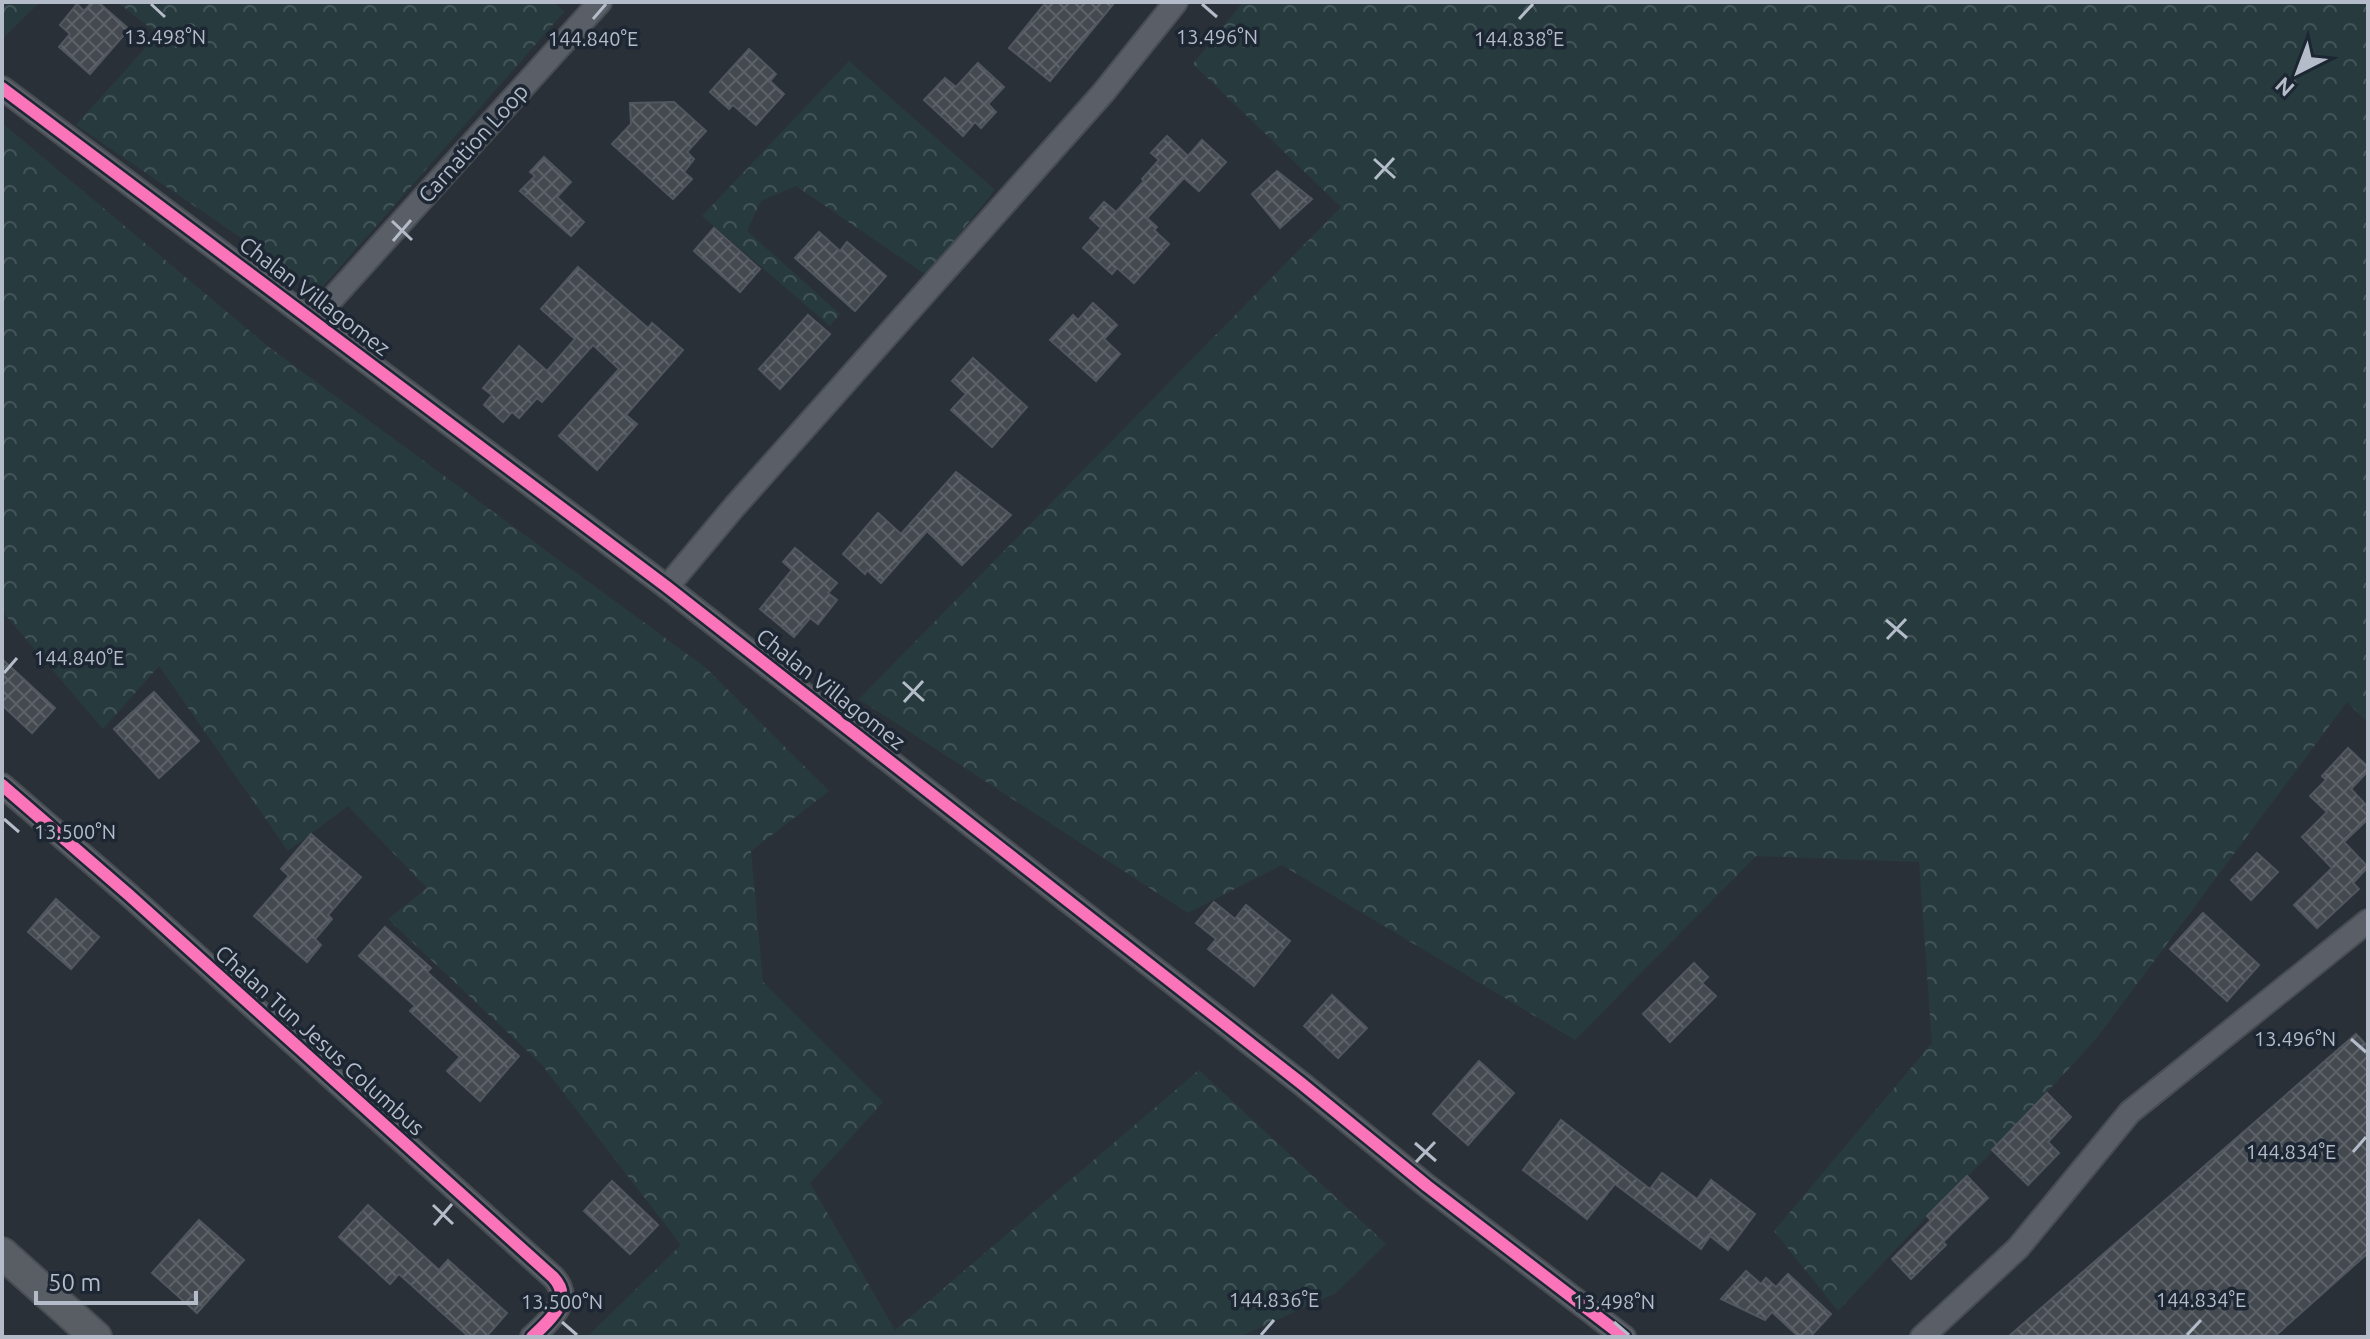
<svg xmlns="http://www.w3.org/2000/svg" width="2370" height="1339" font-family="Ubuntu,sans-serif">
<style>
.forest{fill:url(#forest-crowns)}
.building{fill:url(#building-cross-hatch);stroke:#52575f;stroke-width:2}
.lines{fill:none;stroke-linecap:round;stroke-linejoin:round}
.street-casing{stroke:#484c53;stroke-width:26}
.secondary-casing{stroke:#484c53;stroke-width:34}
.street{stroke:#5a5e66;stroke-width:22}
.secondary{stroke:#595d64;stroke-width:30}
.cycleway-casing{stroke:#1d2633;stroke-width:17}
.cycleway{stroke:#fb73b8;stroke-width:12}
.ticks{fill:none;stroke:#b4bcc9;stroke-width:3}
.labels{text-anchor:middle;stroke-width:7;stroke-linejoin:round;paint-order:stroke}
.street-label{font-size:22px;fill:#b4bcc9;stroke:#1d2633}
.ticks-label{font-size:20px;text-anchor:middle;fill:#b4bcc9;stroke:#1d2633;stroke-width:7;stroke-linejoin:round;paint-order:stroke}
</style>
<defs>
<pattern id="forest-crowns" width="20" height="18" patternUnits="userSpaceOnUse" patternTransform="scale(2)"><rect width="20" height="18" fill="#273a3e"/><path d="M2 6a3 3 0 1 1 6 0M12 15a3 3 0 1 1 6 0" fill="none" stroke="#445559"/></pattern>
<pattern id="building-cross-hatch" width="8" height="8" patternUnits="userSpaceOnUse" patternTransform="scale(2)"><rect width="8" height="8" fill="#444950"/><path d="M0 0l8 8M0 8l8-8" fill="none" stroke="#5d6168"/></pattern>
</defs>
<rect width="100%" height="100%" fill="#2a3038"/>
<g class="forest">
<polygon points="2,2 40,2 2,39"/>
<polygon points="117,2 554,2 564,12 319,291 76,125 158,34"/>
<polygon points="1243,2 2368,2 2368,723 2347,702 2096,1039 1986,1158 1927,1216 1838,1311 1774,1231 1932,1043 1919,862 1756,856 1575,1040 1282,865 1188,913 859,699 1341,207 1193,64"/>
<polygon points="849,61 995,190 926,275 796,186 761,201 747,231 840,314 830,326 702,216"/>
<polygon points="2,123 270,348 706,668 829,791 751,851 763,982 883,1102 810,1183 895,1330 1199,1070 1386,1244 1336,1293 1239,1337 587,1337 681,1245 542,1065 388,919 427,888 348,806 288,851 159,666 103,729 2,611"/>
</g>
<g class="building">
<polygon points="92,2 98,2 129,29 90,74 59,47 70,34 60,25 77,4 84,11"/>
<polygon points="1046,2 1115,2 1050,81 1009,48"/>
<polygon points="749,49 776,74 770,81 784,94 756,125 733,105 729,109 710,92"/>
<polygon points="978,63 1004,87 988,104 996,112 981,128 975,122 963,136 924,100 945,78 956,87"/>
<polygon points="674,102 706,131 687,152 694,159 684,172 692,179 673,199 612,144 631,124 630,103"/>
<polygon points="1167,136 1188,156 1202,140 1226,162 1199,191 1184,178 1147,218 1157,227 1154,230 1169,244 1134,283 1117,268 1112,274 1083,248 1101,228 1090,218 1104,202 1116,212 1144,181 1142,179 1159,160 1151,153"/>
<polygon points="544,157 571,182 557,197 584,222 571,236 520,191 535,176 530,172"/>
<polygon points="1277,171 1312,199 1280,228 1252,194"/>
<polygon points="714,228 760,269 740,292 694,251"/>
<polygon points="819,232 840,251 847,242 886,276 855,311 795,258"/>
<polygon points="578,267 648,328 652,323 683,350 626,415 637,424 597,470 559,436 619,369 593,345 542,402 537,398 519,418 512,412 503,422 484,405 492,395 483,388 519,346 547,371 575,339 541,309"/>
<polygon points="1093,303 1117,325 1104,339 1120,354 1096,381 1050,340 1073,315 1078,320"/>
<polygon points="808,315 830,334 780,389 759,369"/>
<polygon points="973,358 1027,407 992,447 951,410 966,394 952,381"/>
<polygon points="956,472 1011,515 962,565 927,531 881,583 867,570 865,574 843,554 878,513 901,534"/>
<polygon points="795,548 837,583 828,593 837,600 818,624 810,618 794,637 760,609 792,570 783,562"/>
<polygon points="2,659 55,708 32,733 2,705"/>
<polygon points="154,692 199,741 159,778 114,729"/>
<polygon points="2348,748 2368,767 2368,771 2351,789 2368,807 2368,819 2344,842 2368,867 2353,883 2359,889 2317,928 2294,905 2332,868 2302,837 2327,812 2310,796 2326,780 2322,776"/>
<polygon points="311,834 361,877 328,915 332,919 315,939 321,945 307,962 254,916 289,876 281,869"/>
<polygon points="2257,853 2278,872 2251,900 2231,880"/>
<polygon points="56,899 99,937 71,969 28,932"/>
<polygon points="1214,902 1235,919 1246,905 1290,941 1254,986 1208,949 1216,939 1196,923"/>
<polygon points="2203,913 2259,965 2227,1001 2170,949"/>
<polygon points="385,927 431,968 427,972 519,1056 480,1101 447,1071 460,1057 410,1011 415,1006 359,956"/>
<polygon points="1694,963 1708,977 1702,983 1716,996 1670,1042 1643,1014"/>
<polygon points="1332,995 1367,1028 1338,1058 1304,1026"/>
<polygon points="2356,1034 2368,1047 2368,1253 2274,1337 2008,1337"/>
<polygon points="1479,1061 1514,1093 1468,1145 1433,1114"/>
<polygon points="2047,1093 2071,1117 2048,1142 2059,1153 2028,1185 1992,1150"/>
<polygon points="1561,1120 1650,1189 1662,1173 1697,1199 1711,1180 1755,1214 1728,1250 1710,1236 1701,1249 1615,1184 1587,1219 1523,1170"/>
<polygon points="1967,1176 1988,1198 1943,1242 1946,1245 1911,1279 1892,1259 1931,1220 1927,1216"/>
<polygon points="612,1181 658,1225 630,1254 584,1211"/>
<polygon points="368,1205 439,1270 448,1260 507,1313 486,1337 469,1337 399,1274 390,1284 339,1237"/>
<polygon points="199,1220 244,1260 197,1313 152,1273"/>
<polygon points="1746,1271 1761,1284 1766,1278 1776,1287 1788,1274 1831,1314 1810,1337 1799,1337 1772,1312 1765,1320 1721,1299"/>
</g>
<g class="lines">
<defs>
<g id="street">
<polyline points="2,88 667,587 1302,1084 1427,1186 1624,1337"/>
<polyline points="313,320 600,2"/>
<polyline points="667,587 735,506 1103,93 1176,2"/>
<path d="M2,785l127,110 424,382c22,23 -4,44 -21,60"/>
<polyline points="1922,1337 2018,1248 2130,1112 2368,921"/>
</g>
<polyline id="secondary" points="2,1253 96,1337"/>
</defs>
<use href="#street" class="street-casing"/>
<use href="#secondary" class="secondary-casing"/>
<use href="#street" class="street"/>
<use href="#secondary" class="secondary"/>
<defs>
<g id="cycleway">
<polyline points="2,88 667,587 1302,1084 1427,1186 1624,1337"/>
<path d="M2,785l127,110 424,382c22,23 -4,44 -21,60"/>
</g>
</defs>
<use href="#cycleway" class="cycleway-casing"/>
<use href="#cycleway" class="cycleway"/>
</g>
<path class="ticks" d="M151,4l14,13M1202,4l15,13M593,19l13,-15M1519,19l14,-15M1374,159l21,19M1375,179l19,-21M392,221l20,19M393,241l18,-21M1886,620l21,18M1887,639l19,-20M4,673l13,-15M903,682l21,19M904,702l19,-21M4,819l15,13M2351,1039l15,13M1415,1143l21,18M2353,1152l13,-15M1416,1162l19,-20M433,1205l20,19M434,1225l18,-21M562,1322l15,13M1614,1322l15,13M1261,1335l13,-15M2187,1335l14,-15"/>
<g class="labels">
<g class="street-label">
<text transform="translate(473 143) rotate(-48)" y="8">Carnation Loop</text>
<text transform="translate(315 296) rotate(37)" y="8">Chalan Villagomez</text>
<text transform="translate(831 689) rotate(38)" y="8">Chalan Villagomez</text>
<text transform="translate(320 1040) rotate(42)" y="8">Chalan Tun Jesus Columbus</text>
</g>
</g>
<g class="ticks-label">
<text x="165" y="44">13.498°N</text>
<text x="1217" y="44">13.496°N</text>
<text x="1519" y="46">144.838°E</text>
<text x="593" y="46">144.840°E</text>
<text x="79" y="665">144.840°E</text>
<text x="75" y="839">13.500°N</text>
<text x="2295" y="1046">13.496°N</text>
<text x="2291" y="1159">144.834°E</text>
<text x="1274" y="1307">144.836°E</text>
<text x="2201" y="1307">144.834°E</text>
<text x="562" y="1309">13.500°N</text>
<text x="1614" y="1309">13.498°N</text>
</g>
<rect width="2370" height="1339" fill="none" stroke="#b4bcc9" stroke-width="8"/>
<g transform="translate(2298 72) rotate(222)" stroke="#1d2633" stroke-width="6" paint-order="stroke">
<path d="M0-6L14 30L0 20L-14 30Z" fill="#b4bcc9"/>
<text y="-12" font-size="22" font-weight="bold" text-anchor="middle" fill="#b4bcc9">N</text>
</g>
<path d="M36 1291v12h160v-12" fill="none" stroke="#b4bcc9" stroke-width="4"/>
<text x="48" y="1291" font-size="24" fill="#b4bcc9" stroke="#1d2633" stroke-width="6" paint-order="stroke">50 m</text>
</svg>
